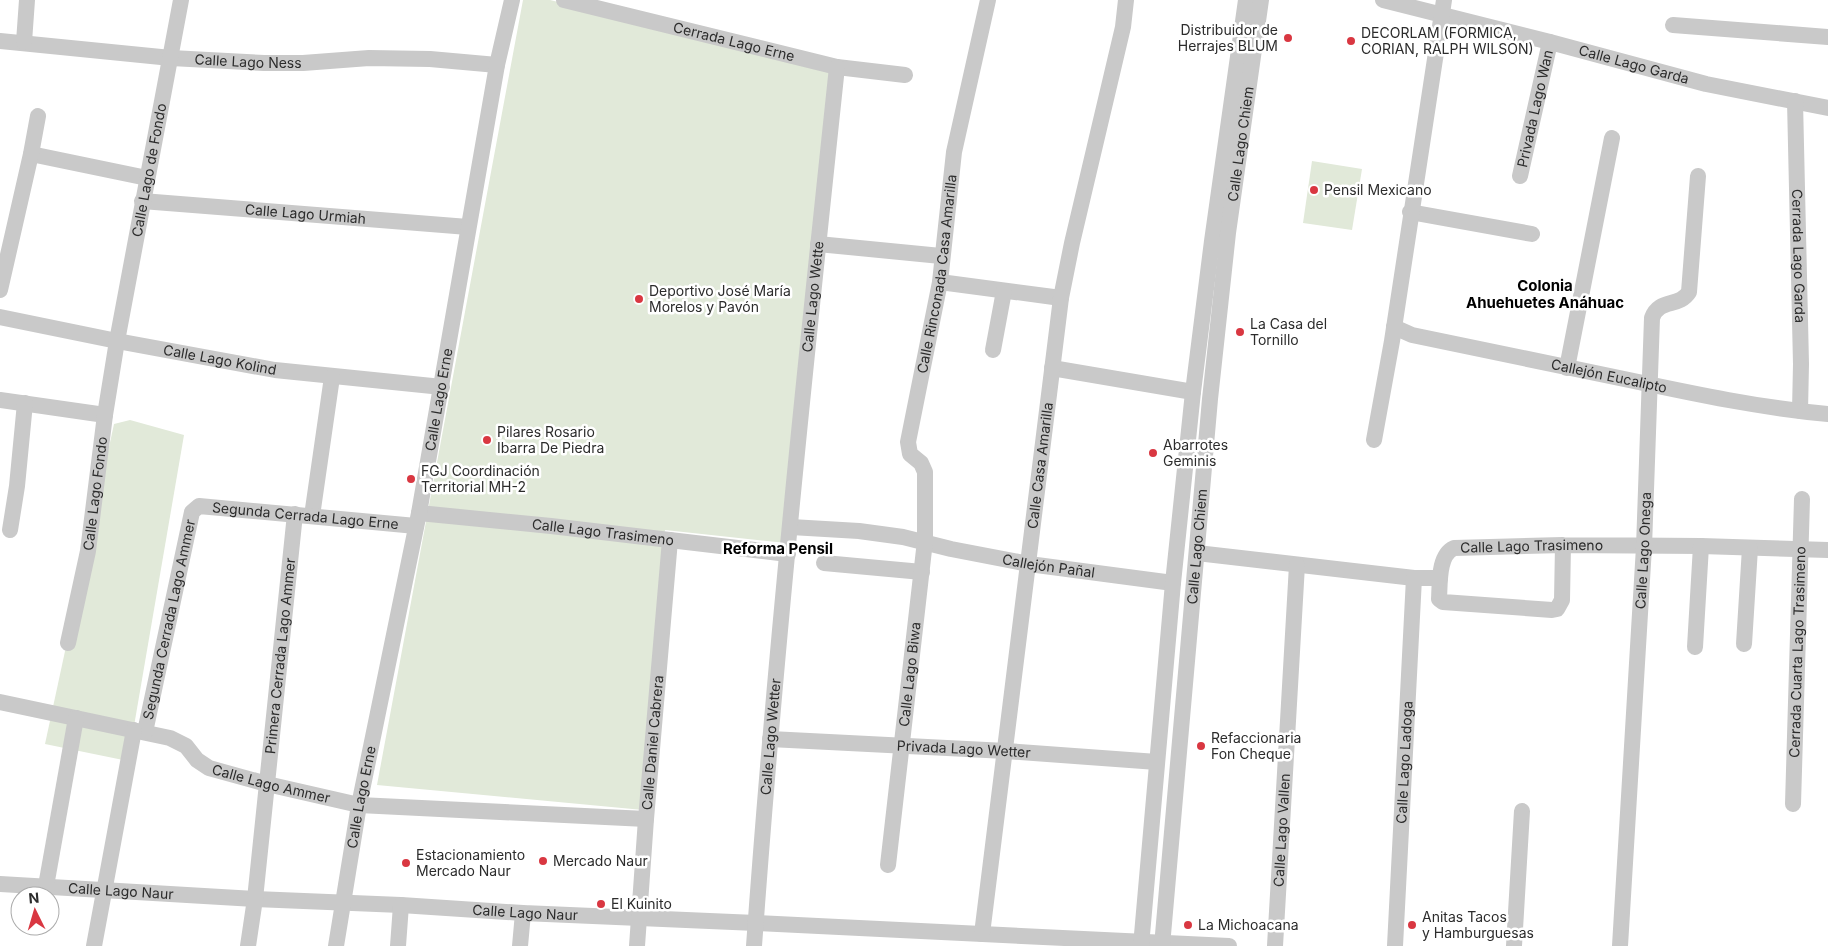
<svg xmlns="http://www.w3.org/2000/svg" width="1828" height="946" font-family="Inter,sans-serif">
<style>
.green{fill:#e1e9d9}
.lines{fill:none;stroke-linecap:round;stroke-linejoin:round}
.minor{stroke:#c9c9c9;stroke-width:16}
.poi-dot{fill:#d93741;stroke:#fff;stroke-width:2}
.labels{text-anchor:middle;stroke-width:5;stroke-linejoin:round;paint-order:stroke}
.poi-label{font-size:14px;fill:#2c2c2c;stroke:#fff;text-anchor:start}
.street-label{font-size:14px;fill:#2c2c2c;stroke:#fff}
.neighbourhood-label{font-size:15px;font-weight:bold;fill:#000;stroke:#fff}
</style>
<rect width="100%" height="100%" fill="#fff"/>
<g class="green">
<polygon points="523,0 550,0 834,68 786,543 665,530 643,810 377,785"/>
<polygon points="1312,161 1362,169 1352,230 1303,223"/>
<polygon points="130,420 184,435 128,761 45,744 114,424"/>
</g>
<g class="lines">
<g class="minor">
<path id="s1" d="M564,0l273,67 68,8"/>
<path id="s2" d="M1383,0l167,42 156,42 122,24"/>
<polyline points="1673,25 1828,37"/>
<path id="s3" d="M0,41l171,17 93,5h39l66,-5 61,1 67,6"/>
<polyline points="24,42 27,0"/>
<path id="s4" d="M1795,101l6,263 -1,47"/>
<polyline points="31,154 147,178"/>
<path id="s5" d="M1520,176l30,-134"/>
<path id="s6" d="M142,201l326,26"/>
<polyline points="1410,212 1532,234"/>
<polyline points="818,244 941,256"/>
<polyline points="940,282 1061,298"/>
<polyline points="0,290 31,154 38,116"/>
<path id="s7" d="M0,317l117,24 158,29 167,17"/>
<path id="s8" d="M1394,327l18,8c72,15 144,30 217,45 66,14 132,28 199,34"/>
<polyline points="993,350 1004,291"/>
<polyline points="1052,368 1193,392"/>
<polyline points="1567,368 1612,138"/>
<polyline points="0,400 105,415"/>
<polyline points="1374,440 1392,341 1444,0"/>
<path id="s9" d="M419,513l132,13 237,28"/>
<polyline points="312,516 332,377"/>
<path id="s10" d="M791,527l68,4 44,6 48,12 78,15 144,19"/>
<polyline points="10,530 17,486 25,403"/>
<path id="s11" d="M1563,545l-1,55 -5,9 -5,1 -109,-8 -4,-3c1,-15 -1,-44 15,-51l109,-3 138,1 127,4"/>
<polyline points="1197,553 1414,578 1440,578"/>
<polyline points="824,563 922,572"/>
<path id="s12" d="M68,643l20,-92 17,-136 12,-74 64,-341"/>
<polyline points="1744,644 1750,548"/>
<polyline points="1695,647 1701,546"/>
<path id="s13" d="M0,702l170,36 16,8 11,14 12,8 58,16 92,21 287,14"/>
<path id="s14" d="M145,732l47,-220 7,-6 217,20"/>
<path id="s15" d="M770,739l236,12 151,11"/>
<path id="s16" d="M1793,804l9,-305"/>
<path id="s17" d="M888,865l37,-324v-69l-4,-9 -11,-9 -2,-12 32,-160 14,-130 34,-152"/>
<path id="s18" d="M0,884l255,15 146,6 122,8 233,10 473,23"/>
<polyline points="46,886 76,718"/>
<path id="s19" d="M982,934l79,-636 11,-55 51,-216 3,-27"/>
<polyline points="94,946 134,730"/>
<path id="s20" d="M248,946l7,-47 40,-385"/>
<path id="s21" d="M336,946l23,-141 60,-292 78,-448 15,-65"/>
<polyline points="398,946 401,905"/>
<polyline points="520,946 523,913"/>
<path id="s22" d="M637,946l9,-127 24,-279"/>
<path id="s23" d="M754,946c21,-294 52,-587 83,-879"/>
<polyline points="1141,946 1173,583 1193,392 1212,241 1246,0"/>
<path id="s24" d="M1162,946l48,-547 18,-166 33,-233"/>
<path id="s25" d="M1275,946l22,-381"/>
<path id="s26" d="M1395,946l19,-368"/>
<polyline points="1514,946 1522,811"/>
<path id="s27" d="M1620,946l24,-399 8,-229c7,-20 27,-10 37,-26l9,-116"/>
</g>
</g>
<g class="poi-dot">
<circle cx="1288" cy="38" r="5"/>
<circle cx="1351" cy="41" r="5"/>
<circle cx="1314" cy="190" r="5"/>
<circle cx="639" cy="299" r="5"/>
<circle cx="1240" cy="332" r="5"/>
<circle cx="487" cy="440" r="5"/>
<circle cx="1153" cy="453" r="5"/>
<circle cx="411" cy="479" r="5"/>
<circle cx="1201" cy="746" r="5"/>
<circle cx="543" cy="861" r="5"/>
<circle cx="406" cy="863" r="5"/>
<circle cx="601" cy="904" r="5"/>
<circle cx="1188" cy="925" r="5"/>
<circle cx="1412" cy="925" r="5"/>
</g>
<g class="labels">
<g class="poi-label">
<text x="1278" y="35" text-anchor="end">Distribuidor de<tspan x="1278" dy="16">Herrajes BLUM</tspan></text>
<text x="1361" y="38">DECORLAM (FORMICA,<tspan x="1361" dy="16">CORIAN, RALPH WILSON)</tspan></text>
<text x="1324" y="195">Pensil Mexicano</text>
<text x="649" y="296">Deportivo José María<tspan x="649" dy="16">Morelos y Pavón</tspan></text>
<text x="1250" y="329">La Casa del<tspan x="1250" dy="16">Tornillo</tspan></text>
<text x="497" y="437">Pilares Rosario<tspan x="497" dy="16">Ibarra De Piedra</tspan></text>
<text x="1163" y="450">Abarrotes<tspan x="1163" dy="16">Geminis</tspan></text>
<text x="421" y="476">FGJ Coordinación<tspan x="421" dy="16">Territorial MH-2</tspan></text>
<text x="1211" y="743">Refaccionaria<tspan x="1211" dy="16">Fon Cheque</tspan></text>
<text x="416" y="860">Estacionamiento<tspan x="416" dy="16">Mercado Naur</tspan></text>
<text x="553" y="866">Mercado Naur</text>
<text x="611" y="909">El Kuinito</text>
<text x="1422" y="922">Anitas Tacos<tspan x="1422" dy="16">y Hamburguesas</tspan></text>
<text x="1198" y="930">La Michoacana</text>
</g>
<g class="street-label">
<text dy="5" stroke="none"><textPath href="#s1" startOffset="175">Cerrada Lago Erne</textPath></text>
<text dy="5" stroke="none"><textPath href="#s3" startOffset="249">Calle Lago Ness</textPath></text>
<text dy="5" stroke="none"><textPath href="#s2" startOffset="259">Calle Lago Garda</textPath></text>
<text dy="5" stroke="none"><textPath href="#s5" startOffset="69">Privada Lago Wan</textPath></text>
<text dy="5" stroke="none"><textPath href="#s24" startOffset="806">Calle Lago Chiem</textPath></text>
<text dy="5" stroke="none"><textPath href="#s12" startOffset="480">Calle Lago de Fondo</textPath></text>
<text dy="5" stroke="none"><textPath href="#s6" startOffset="164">Calle Lago Urmiah</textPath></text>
<text dy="5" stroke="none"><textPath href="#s4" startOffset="155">Cerrada Lago Garda</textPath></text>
<text dy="5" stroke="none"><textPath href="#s17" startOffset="602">Calle Rinconada Casa Amarilla</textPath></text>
<text dy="5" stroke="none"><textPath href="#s23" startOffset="652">Calle Lago Wette</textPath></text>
<text dy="5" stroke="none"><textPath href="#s7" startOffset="224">Calle Lago Kolind</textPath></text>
<text dy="5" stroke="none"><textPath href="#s8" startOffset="221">Callejón Eucalipto</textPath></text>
<text dy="5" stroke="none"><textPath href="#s21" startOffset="556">Calle Lago Erne</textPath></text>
<text dy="5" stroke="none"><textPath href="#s19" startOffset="472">Calle Casa Amarilla</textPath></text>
<text dy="5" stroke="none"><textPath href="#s12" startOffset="152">Calle Lago Fondo</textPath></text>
<text dy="5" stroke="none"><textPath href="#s14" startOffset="341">Segunda Cerrada Lago Erne</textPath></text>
<text dy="5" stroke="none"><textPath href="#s9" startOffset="185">Calle Lago Trasimeno</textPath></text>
<text dy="5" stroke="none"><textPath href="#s24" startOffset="401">Calle Lago Chiem</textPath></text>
<text dy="5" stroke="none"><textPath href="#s11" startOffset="318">Calle Lago Trasimeno</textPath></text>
<text dy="5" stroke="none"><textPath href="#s27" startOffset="396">Calle Lago Onega</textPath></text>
<text dy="5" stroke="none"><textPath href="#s10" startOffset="261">Callejón Pañal</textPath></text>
<text dy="5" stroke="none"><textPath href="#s14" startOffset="115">Segunda Cerrada Lago Ammer</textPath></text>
<text dy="5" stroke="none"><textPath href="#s16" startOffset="152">Cerrada Cuarta Lago Trasimeno</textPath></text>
<text dy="5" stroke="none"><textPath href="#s20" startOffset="292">Primera Cerrada Lago Ammer</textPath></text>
<text dy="5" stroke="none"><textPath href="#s17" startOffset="192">Calle Lago Biwa</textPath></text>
<text dy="5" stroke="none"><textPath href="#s23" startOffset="210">Calle Lago Wetter</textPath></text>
<text dy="5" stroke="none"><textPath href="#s22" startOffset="204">Calle Daniel Cabrera</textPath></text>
<text dy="5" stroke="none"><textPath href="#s15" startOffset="194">Privada Lago Wetter</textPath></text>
<text dy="5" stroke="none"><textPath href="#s26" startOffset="184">Calle Lago Ladoga</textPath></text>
<text dy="5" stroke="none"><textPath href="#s13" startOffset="288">Calle Lago Ammer</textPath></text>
<text dy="5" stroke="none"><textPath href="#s21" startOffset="151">Calle Lago Erne</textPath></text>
<text dy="5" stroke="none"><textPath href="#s25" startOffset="116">Calle Lago Vallen</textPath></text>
<text dy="5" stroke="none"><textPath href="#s18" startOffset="121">Calle Lago Naur</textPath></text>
<text dy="5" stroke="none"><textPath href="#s18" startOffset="526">Calle Lago Naur</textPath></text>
</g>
<g class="neighbourhood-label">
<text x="1545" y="291">Colonia<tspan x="1545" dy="17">Ahuehuetes Anáhuac</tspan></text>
<text x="778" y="554">Reforma Pensil</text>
</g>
</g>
<g transform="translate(35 911) rotate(355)"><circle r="24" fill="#ffffff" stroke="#ababab"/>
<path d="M0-4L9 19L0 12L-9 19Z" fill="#d93741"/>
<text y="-8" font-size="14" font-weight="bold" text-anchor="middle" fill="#2c2c2c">N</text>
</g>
</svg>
